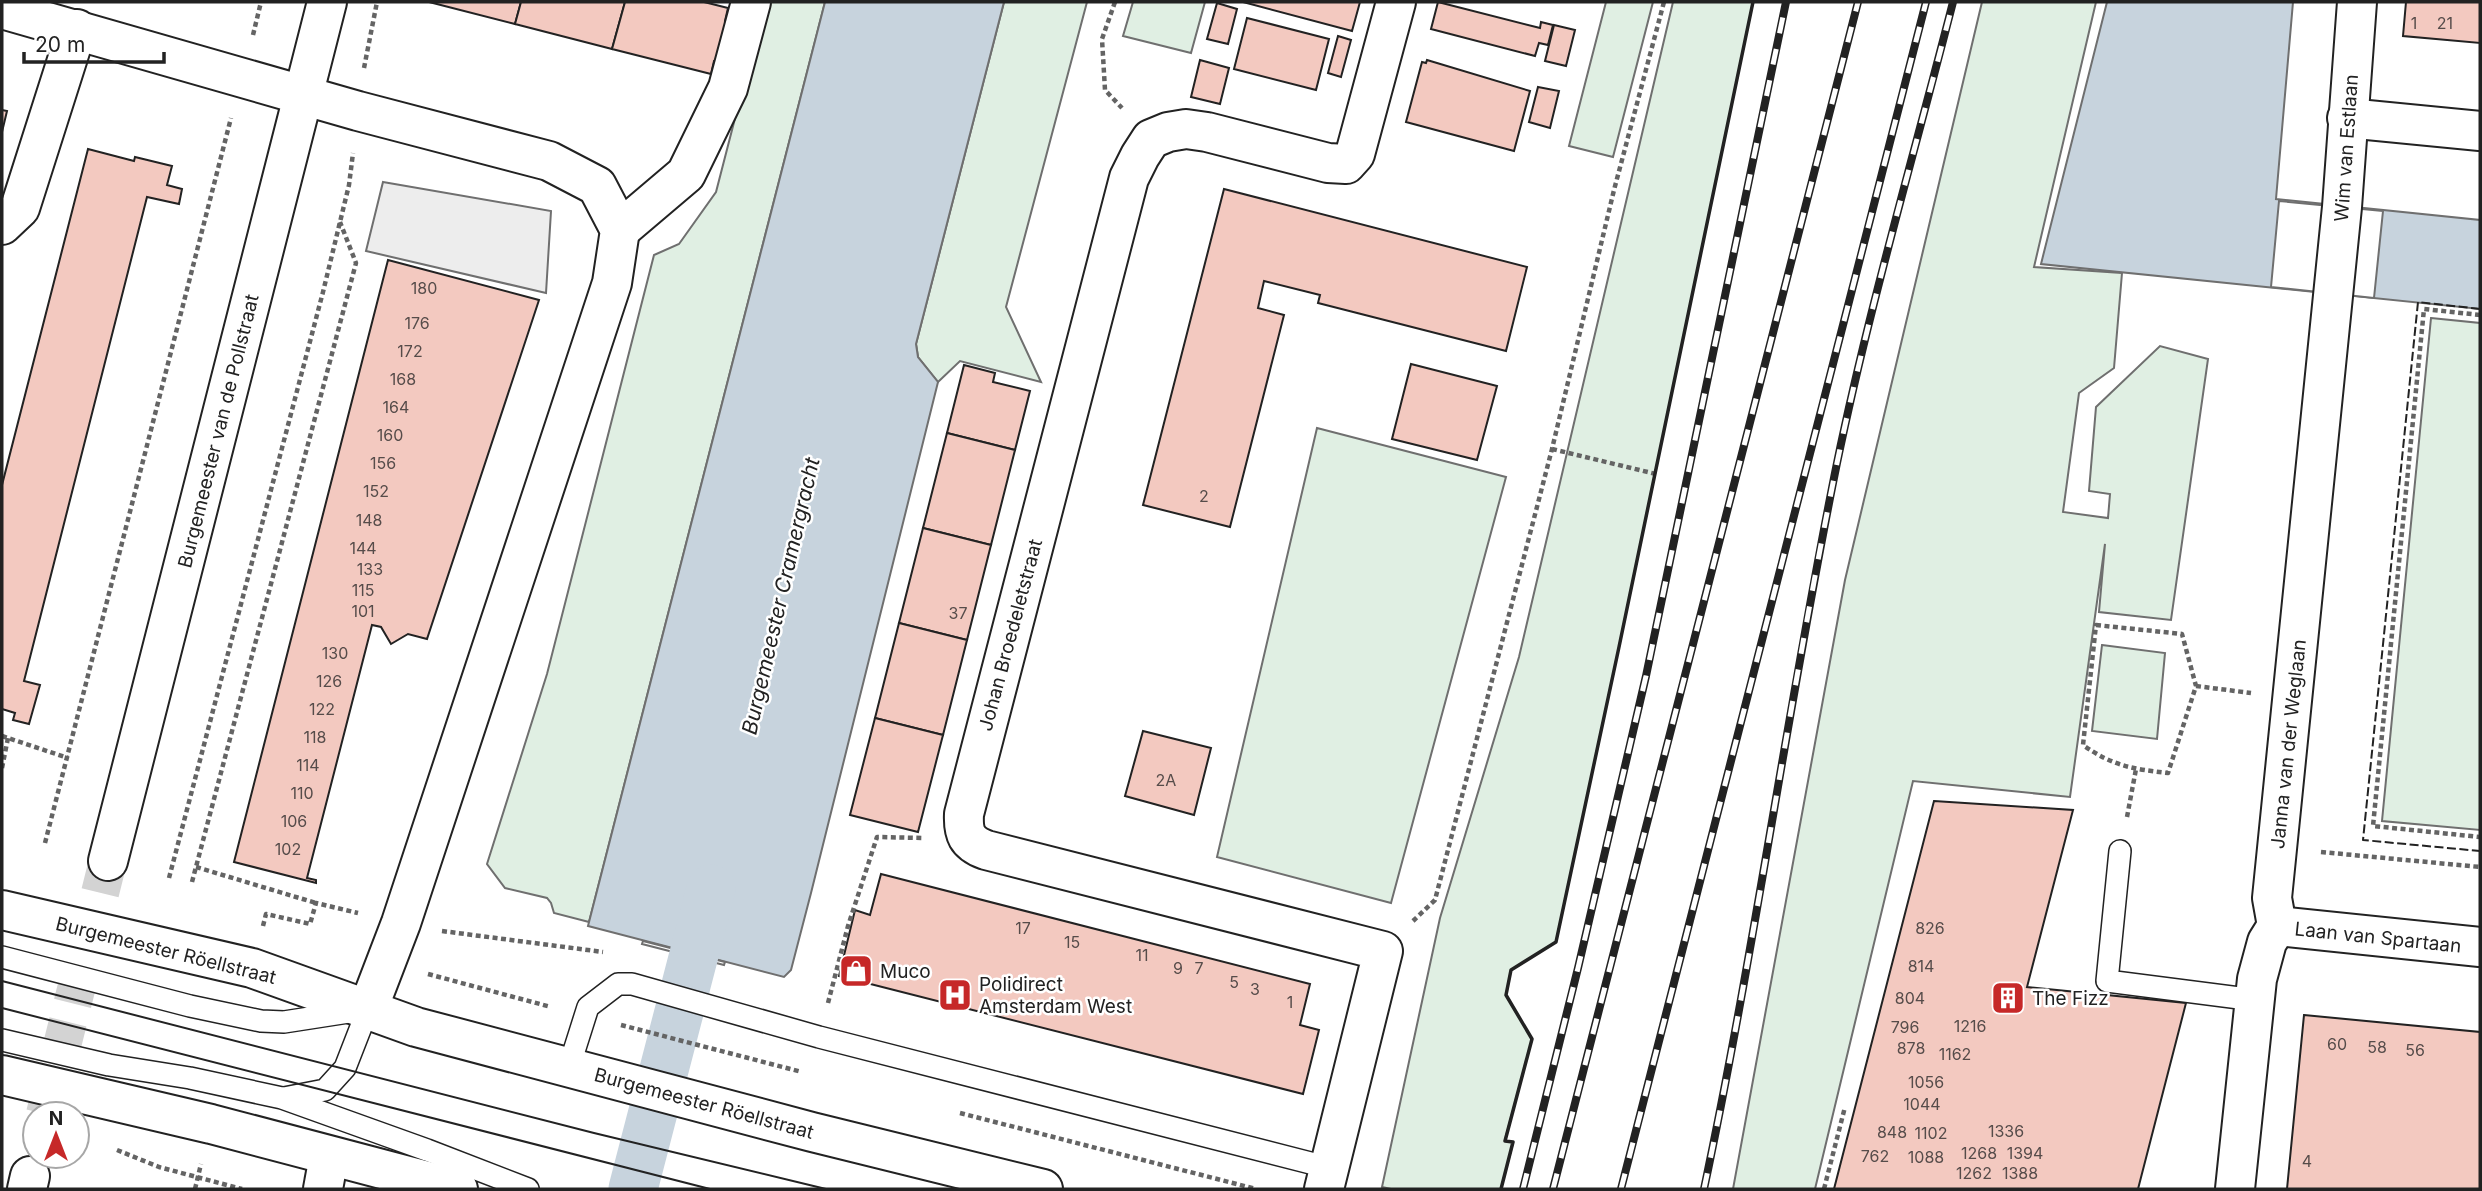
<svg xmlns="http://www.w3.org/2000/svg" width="2482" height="1191" font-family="Inter,sans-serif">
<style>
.green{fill:#e0efe3;stroke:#6f6f6f;stroke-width:2}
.parking{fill:#ededed;stroke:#6f6f6f;stroke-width:2}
.water{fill:#c7d3dd;stroke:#6f6f6f;stroke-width:2}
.pier{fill:#fff;stroke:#6f6f6f;stroke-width:2}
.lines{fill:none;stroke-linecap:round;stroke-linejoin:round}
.canal{stroke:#c7d3dd;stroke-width:49}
.building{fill:#f3c9c0;stroke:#222;stroke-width:2}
.street-tunnel{stroke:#d3d3d3;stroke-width:38;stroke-dasharray:38 19;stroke-linecap:butt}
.lane-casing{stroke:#222;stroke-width:24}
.street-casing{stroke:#222;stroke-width:42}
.secondary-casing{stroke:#222;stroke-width:42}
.path{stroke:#646464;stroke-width:4.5;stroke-dasharray:5 3.5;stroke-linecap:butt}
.lane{stroke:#fff;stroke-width:21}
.street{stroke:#fff;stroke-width:38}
.secondary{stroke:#fff;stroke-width:38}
.tram{stroke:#222;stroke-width:2}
.rail-casing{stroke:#222;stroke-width:8}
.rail{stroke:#fff;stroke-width:5;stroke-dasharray:16;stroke-linecap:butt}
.fence{stroke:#222;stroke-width:2;stroke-dasharray:9 3.5;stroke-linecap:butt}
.wall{stroke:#222;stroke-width:3.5}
.labels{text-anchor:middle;stroke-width:5;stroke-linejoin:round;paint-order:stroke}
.number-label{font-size:16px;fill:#564c4a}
.street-label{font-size:19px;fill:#222;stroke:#fff}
.poi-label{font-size:19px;fill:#222;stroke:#fff;text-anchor:start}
.water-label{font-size:21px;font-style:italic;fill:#222;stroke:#fff}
</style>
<rect width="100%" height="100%" fill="#fff"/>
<g class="green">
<polygon points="765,2 825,2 589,922 554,913 551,903 547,898 505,888 487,864 547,674 654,255 679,244 716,192"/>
<polygon points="1004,2 1087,2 1006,307 1041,382 960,361 938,382 918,357 916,344"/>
<polygon points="1133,2 1205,2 1191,53 1123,36"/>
<polygon points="1606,2 1653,2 1613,157 1569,146"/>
<polygon points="1673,2 1753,2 1619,647 1556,942 1511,970 1506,995 1532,1039 1505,1140 1513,1143 1501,1189 1391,1189 1382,1187 1440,918 1519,657"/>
<polygon points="1982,2 2096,2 2034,267 2122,273 2114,368 2079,393 2063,512 2108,518 2110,494 2089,491 2096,407 2160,346 2208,359 2171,620 2099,612 2105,544 2070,797 1913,781 1815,1189 1733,1189 1845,580"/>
<polygon points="2431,318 2480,323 2480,830 2382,821"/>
<polygon points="1317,428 1506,477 1391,903 1217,857"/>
<polygon points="2102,645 2165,653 2157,739 2092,731"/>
</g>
<polygon class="parking" points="383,182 551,211 546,293 366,251"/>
<g class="water">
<polygon points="825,2 1004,2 916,344 918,357 938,382 811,893 791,970 784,977 588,926"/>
<polygon points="2107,2 2293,2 2276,199 2480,220 2480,309 2041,264"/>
</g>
<g class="pier">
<polygon points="2279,201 2383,211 2374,298 2271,287"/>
<polygon points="643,941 725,962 724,965 642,944"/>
</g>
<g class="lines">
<polyline class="canal" points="633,1189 711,889"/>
</g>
<g class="building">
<polygon points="429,2 521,2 515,24"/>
<polygon points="521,2 625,2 612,49 515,24"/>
<polygon points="625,2 704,2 728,8 725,21 734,26 725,62 714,61 711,74 612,49"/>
<polygon points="1243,2 1360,2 1352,31"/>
<polygon points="1438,2 1540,28 1541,22 1553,25 1548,45 1539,43 1535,56 1431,29"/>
<polygon points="2406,2 2480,2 2480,43 2403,36"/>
<polygon points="1217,3 1237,9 1228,44 1207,39"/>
<polygon points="1247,18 1329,39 1316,90 1234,69"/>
<polygon points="1554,25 1575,30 1566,66 1545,61"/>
<polygon points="1338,36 1351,40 1341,77 1328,73"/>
<polygon points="1200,60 1229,68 1220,104 1191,97"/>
<polygon points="1427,60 1530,91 1514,151 1406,122 1422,62 1426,63"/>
<polygon points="1538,87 1559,91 1550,128 1529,122"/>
<polygon points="2,110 7,111 2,132"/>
<polygon points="88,149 134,161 135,157 172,166 167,185 182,189 179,204 147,197 24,681 40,685 29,724 13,720 15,713 2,709 2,485"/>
<polygon points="1224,189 1527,267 1506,351 1318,303 1320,295 1264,281 1258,308 1284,315 1230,527 1143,505"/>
<polygon points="388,260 539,300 427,639 408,634 391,644 381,627 372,625 307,878 316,880 316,883 234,862"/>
<polygon points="1411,364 1497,386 1477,460 1392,439"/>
<polygon points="964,365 995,373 993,382 1030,391 1015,450 947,433"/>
<polygon points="947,433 1015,450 991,545 923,528"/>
<polygon points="923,528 991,545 967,640 899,623"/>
<polygon points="899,623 967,640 943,735 875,718"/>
<polygon points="875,718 943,735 918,832 850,815"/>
<polygon points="1143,731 1211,748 1194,815 1125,796"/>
<polygon points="1934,801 2073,810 2027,987 2186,1003 2138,1189 1834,1189"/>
<polygon points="881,874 1310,984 1300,1025 1319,1030 1303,1094 839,976 855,910 870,915"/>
<polygon points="2304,1015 2480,1032 2480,1189 2287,1189"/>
</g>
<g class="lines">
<polyline class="street-tunnel" points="45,1114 108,861"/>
<defs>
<g id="lane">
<polyline points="2120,851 2107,981 2255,1000"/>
<polyline points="2,957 190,1006 261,1021 284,1022 355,1011"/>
<polyline points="2,1040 109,1065 190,1078 282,1098 427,1150 528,1189"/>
<polyline points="569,1067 588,1007 618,984 632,984 819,1037 1330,1168"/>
<polyline points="284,1098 325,1090 345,1068 368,1009"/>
</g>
<g id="street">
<polyline points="2,9 358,111 549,161 597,186 620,230 612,283 401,923 368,1009"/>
<polyline points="2347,118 2480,131"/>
<polyline points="2,225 20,208 77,29"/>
<polyline points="620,230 686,174 728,88 751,2"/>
<polyline points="108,861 327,2"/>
<polyline points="2277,926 2480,947"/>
<polyline points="27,1189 30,1176"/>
<polyline points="323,1189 329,1156"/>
<path d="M1324,1189l59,-238 -397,-101c-19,-7 -23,-16 -22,-36l165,-636 11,-22 11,-17 17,-7 18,-3 21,3 121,31 18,1 9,-10 41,-152"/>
<polyline points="2235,1189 2257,979 2267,942 2277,926 2272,898 2342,207 2357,2"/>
</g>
<g id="secondary">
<polyline points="2,910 252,968 416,1027 812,1132 1043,1189"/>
<polyline points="2,1075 211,1124 458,1189"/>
</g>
</defs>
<use href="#lane" class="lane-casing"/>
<use href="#street" class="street-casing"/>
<use href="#secondary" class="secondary-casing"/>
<g class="path">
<polyline points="1115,2 1102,39 1105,90 1122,108"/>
<polyline points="253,35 261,2"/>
<polyline points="364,68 377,2"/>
<polyline points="2480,315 2424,309 2373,826 2480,837"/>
<polyline points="1552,449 1656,474"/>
<path d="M2096,625l86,9 14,52 -28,87c-36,-4 -55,-7 -85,-28z"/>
<polyline points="2196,686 2251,693"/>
<polyline points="2,736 68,758"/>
<polyline points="2,768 8,738"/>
<polyline points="2127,817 2136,769"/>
<polyline points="45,843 231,118"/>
<polyline points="2321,852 2480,867"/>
<polyline points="196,867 316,903"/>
<polyline points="169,878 323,292 349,185 353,153"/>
<polyline points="192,882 356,263 340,222"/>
<polyline points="1413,921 1435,900 1552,449 1614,190 1664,2"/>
<polyline points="263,926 266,914 310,924 316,903 358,913"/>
<polyline points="442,931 603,952"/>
<polyline points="428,974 551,1007"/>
<polyline points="828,1003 848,926 877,837 923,838"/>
<polyline points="621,1025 802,1072"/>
<polyline points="960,1113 1256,1189"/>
<polyline points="117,1150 159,1167 242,1189"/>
<polyline points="119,1189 119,1188"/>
<polyline points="195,1189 201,1164"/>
<polyline points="1824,1189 1845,1107"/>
</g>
<use href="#lane" class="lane"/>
<use href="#street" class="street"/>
<use href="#secondary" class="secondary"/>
<g class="tram">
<polyline points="2,981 594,1133 826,1189"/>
<polyline points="2,1008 710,1189"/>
</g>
<defs>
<g id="rail">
<polyline points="1523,1189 1578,968 1646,676 1786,2"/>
<polyline points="1553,1189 1858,2"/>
<polyline points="1621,1189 1926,2"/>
<path d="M1704,1189c51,-241 84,-485 133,-726 32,-155 77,-308 116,-461"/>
</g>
</defs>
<use href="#rail" class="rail-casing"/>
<use href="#rail" class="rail"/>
<polyline class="fence" points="2480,309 2418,302 2363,840 2480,851"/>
<polyline class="wall" points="1501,1189 1513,1142 1505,1141 1532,1039 1506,995 1511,970 1556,942 1619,647 1753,2"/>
</g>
<defs>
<symbol id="shop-square" viewBox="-11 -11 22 22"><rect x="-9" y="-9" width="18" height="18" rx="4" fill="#c62828" stroke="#fff"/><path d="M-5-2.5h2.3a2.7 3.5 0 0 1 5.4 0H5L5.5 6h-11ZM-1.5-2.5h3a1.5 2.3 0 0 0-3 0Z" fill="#fff"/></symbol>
<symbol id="hospital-square" viewBox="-11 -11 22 22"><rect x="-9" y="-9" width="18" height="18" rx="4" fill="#c62828" stroke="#fff"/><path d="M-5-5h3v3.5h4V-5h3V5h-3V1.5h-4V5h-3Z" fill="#fff"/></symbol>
<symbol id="building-square" viewBox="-11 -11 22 22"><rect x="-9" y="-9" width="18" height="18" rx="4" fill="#c62828" stroke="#fff"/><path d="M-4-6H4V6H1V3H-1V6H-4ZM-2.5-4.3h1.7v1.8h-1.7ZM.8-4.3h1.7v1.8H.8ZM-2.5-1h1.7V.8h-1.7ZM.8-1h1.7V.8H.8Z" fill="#fff"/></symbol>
</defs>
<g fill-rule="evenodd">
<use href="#shop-square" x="837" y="952" width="38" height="38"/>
<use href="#hospital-square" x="936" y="976" width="38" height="38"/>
<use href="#building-square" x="1989" y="979" width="38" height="38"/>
</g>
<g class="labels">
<g class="number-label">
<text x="2414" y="29">1</text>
<text x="2445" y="29">21</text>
<text x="424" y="294">180</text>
<text x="417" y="329">176</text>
<text x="410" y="357">172</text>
<text x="403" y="385">168</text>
<text x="396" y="413">164</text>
<text x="390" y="441">160</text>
<text x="383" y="469">156</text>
<text x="376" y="497">152</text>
<text x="1204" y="502">2</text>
<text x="369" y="526">148</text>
<text x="363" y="554">144</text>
<text x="370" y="575">133</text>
<text x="363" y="596">115</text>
<text x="363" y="617">101</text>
<text x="958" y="619">37</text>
<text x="335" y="659">130</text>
<text x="329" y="687">126</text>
<text x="322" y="715">122</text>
<text x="315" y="743">118</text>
<text x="308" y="771">114</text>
<text x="1166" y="786">2A</text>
<text x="302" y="799">110</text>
<text x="294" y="827">106</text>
<text x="288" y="855">102</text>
<text x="1023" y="934">17</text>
<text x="1930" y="934">826</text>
<text x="1072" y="948">15</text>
<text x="1142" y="961">11</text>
<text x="1921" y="972">814</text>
<text x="1178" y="974">9</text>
<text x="1199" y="974">7</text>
<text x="1234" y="988">5</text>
<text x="1255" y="995">3</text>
<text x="1910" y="1004">804</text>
<text x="1290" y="1008">1</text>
<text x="1970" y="1032">1216</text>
<text x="1905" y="1033">796</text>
<text x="2337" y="1050">60</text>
<text x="2377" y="1053">58</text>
<text x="1911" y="1054">878</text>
<text x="2415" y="1056">56</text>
<text x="1955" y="1060">1162</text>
<text x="1926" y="1088">1056</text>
<text x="1922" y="1110">1044</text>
<text x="2006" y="1137">1336</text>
<text x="1892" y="1138">848</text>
<text x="1931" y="1139">1102</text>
<text x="1979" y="1159">1268</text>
<text x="2025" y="1159">1394</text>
<text x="1875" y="1162">762</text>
<text x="1926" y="1163">1088</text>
<text x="2307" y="1167">4</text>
<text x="1974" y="1179">1262</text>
<text x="2020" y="1179">1388</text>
</g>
<g class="street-label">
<text transform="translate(2346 148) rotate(-86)" y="7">Wim van Estlaan</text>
<text transform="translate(218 431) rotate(-76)" y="7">Burgemeester van de Pollstraat</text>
<text transform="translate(1010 635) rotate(-75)" y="7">Johan Broedeletstraat</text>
<text transform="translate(2288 744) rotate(-84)" y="7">Janna van der Weglaan</text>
<text transform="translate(2378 937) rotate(6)" y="7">Laan van Spartaan</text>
<text transform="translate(166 950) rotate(14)" y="7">Burgemeester Röellstraat</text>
<text transform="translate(704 1103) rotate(15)" y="7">Burgemeester Röellstraat</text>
</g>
<g class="poi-label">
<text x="880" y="978">Muco</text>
<text x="979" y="991">Polidirect<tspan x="979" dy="22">Amsterdam West</tspan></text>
<text x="2032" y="1005">The Fizz</text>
</g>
<g class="water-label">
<text transform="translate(781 596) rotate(-77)" y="7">Burgemeester Cramergracht</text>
</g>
</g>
<rect width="2482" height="1191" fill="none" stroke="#222222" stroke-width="7"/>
<g transform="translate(56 1135)"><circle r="33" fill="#ffffff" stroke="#a7a7a7" stroke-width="2"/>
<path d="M0-5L12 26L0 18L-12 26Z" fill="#c62828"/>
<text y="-10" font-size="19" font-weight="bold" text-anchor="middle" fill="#222222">N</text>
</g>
<path d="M24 52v10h140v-10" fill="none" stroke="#222222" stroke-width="3.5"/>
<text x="35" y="52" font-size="21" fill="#222222" stroke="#ffffff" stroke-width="5" paint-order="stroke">20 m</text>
</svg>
